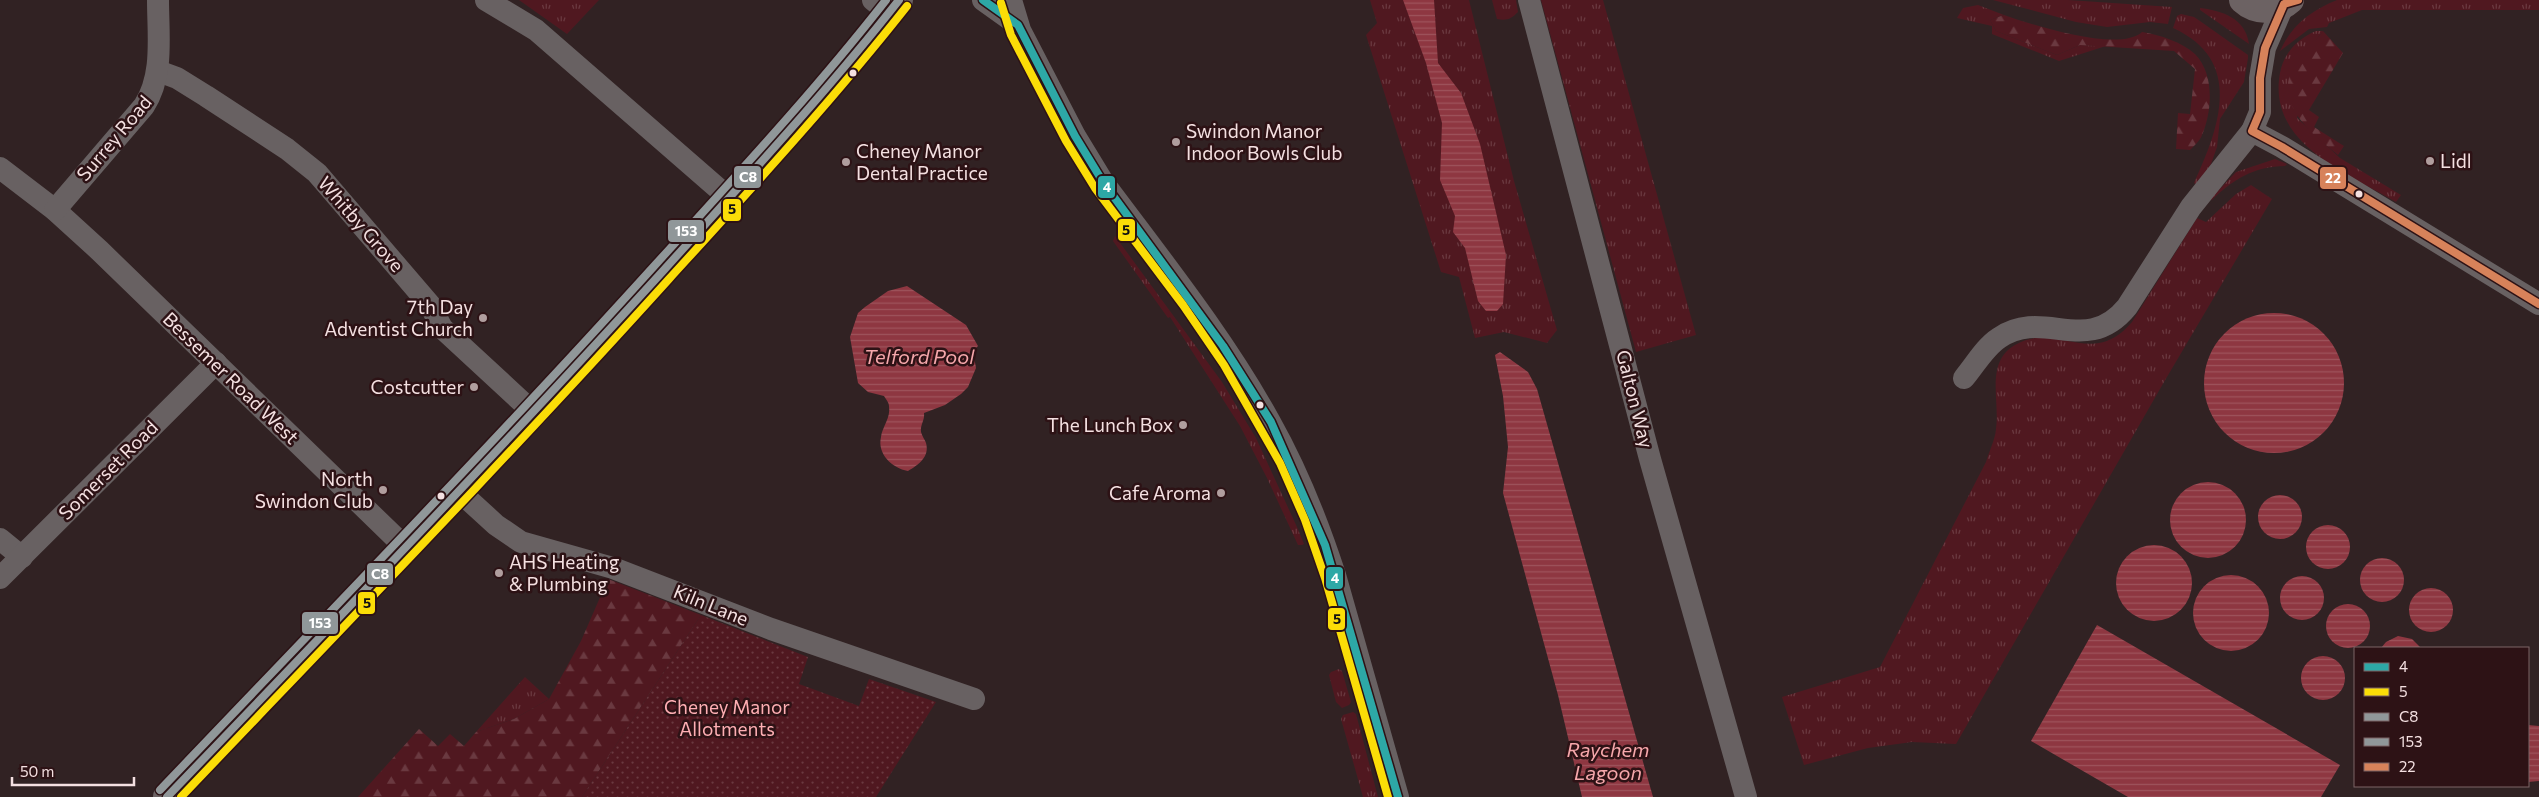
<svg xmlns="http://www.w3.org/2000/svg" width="2539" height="797" font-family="Commissioner,sans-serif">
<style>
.grass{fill:url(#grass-tufts)}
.forest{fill:url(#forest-firs)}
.garden{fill:url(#garden-dots)}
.water{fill:url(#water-rules)}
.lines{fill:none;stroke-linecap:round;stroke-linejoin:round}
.minor{stroke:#686162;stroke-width:22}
.major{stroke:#6c6263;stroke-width:28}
.bus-1-casing{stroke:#2d1215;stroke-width:11}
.bus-2-casing{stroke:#2d1215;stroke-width:11}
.bus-3-casing{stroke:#2d1215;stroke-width:11}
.bus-4-casing{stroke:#2d1215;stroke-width:11}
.bus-5-casing{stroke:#2d1215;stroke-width:11}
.bus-1{stroke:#2da8a6;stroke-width:8}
.bus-2{stroke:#fbdd07;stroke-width:8}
.bus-3{stroke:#909799;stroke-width:8}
.bus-4{stroke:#909799;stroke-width:8}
.bus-5{stroke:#d7825a;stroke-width:8}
.bus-dot{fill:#f4e0e1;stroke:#2d1215;stroke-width:2}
.poi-dot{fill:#b09e9e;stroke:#2d1215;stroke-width:2}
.labels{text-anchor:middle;stroke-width:5;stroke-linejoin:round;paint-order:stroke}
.poi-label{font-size:19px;fill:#f4e0e1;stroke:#2d1215;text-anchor:end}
.street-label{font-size:19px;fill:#f4e0e1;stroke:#2d1215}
.park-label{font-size:19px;fill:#feaeb3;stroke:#2d1215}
.water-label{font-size:20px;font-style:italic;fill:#f6a7ab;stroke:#2d1215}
.line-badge{stroke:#2d1215;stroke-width:2}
.badge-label{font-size:14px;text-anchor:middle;font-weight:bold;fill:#fff}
.pale-badge-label{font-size:14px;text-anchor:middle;font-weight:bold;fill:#111}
</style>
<defs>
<pattern id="grass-tufts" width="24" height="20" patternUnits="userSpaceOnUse" patternTransform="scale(1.25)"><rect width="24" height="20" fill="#501820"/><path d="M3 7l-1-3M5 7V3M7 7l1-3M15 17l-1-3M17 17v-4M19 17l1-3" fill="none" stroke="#6a3940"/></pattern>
<pattern id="forest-firs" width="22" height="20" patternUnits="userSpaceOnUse" patternTransform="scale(1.25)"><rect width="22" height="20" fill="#501820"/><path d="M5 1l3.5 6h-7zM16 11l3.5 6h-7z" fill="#6a3940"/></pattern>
<pattern id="garden-dots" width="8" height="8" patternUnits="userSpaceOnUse" patternTransform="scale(1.25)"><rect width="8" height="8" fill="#501820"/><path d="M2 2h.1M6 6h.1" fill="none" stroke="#6a3940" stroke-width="1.8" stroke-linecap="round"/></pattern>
<pattern id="water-rules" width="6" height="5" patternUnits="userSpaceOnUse" patternTransform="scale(1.25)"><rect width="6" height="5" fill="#8e3741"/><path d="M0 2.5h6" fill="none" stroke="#9e545c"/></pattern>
</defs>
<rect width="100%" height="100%" fill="#312223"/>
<g class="grass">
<polygon points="519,0 599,0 567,34"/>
<polygon points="1370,0 1469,0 1514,181 1557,330 1547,343 1504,332 1475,338 1459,277 1441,272 1366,35 1377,23"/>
<path d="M1492,0h24l2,12c-7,7 -11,9 -21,7z"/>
<polygon points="1541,0 1603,0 1696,335 1636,352"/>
<polygon points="1993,0 2068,0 2172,7 2168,24 2150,22 2107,27 2076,22"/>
<path d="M2337,0h202v10h-177l-33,13 -2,4 -18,2 -29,22c12,-26 30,-40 57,-51z"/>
<polygon points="1978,5 2004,15 1990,20 1996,31 2057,55 2080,45 2106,46 2059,61 1992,34 1992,26 1957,18 1963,8"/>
<path d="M2200,8c23,3 45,10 49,36l-49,-34z"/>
<path d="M2181,14l13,3 6,4 48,34v3l-4,24 -24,37 -3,28 -6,17 -14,21 -3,-2c26,-56 50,-123 -21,-155l4,-12z"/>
<path d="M2316,31h7l-7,9 -19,78 43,40 61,37 -5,7c-49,-29 -129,-58 -116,-129 3,-19 18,-35 36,-42z"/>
<path d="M2275,159l12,5 -2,2c-30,0 -53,14 -73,34l-2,-1 26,-27z"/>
<path d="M2251,185l21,14 -108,183 -208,362 -44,-2 -44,6 -64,17 -22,-68 98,-30 106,-205c3,-11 9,-22 10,-33 4,-29 -11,-67 19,-84 42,-25 76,25 117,-23l65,-104 9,4 30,-28z"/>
<polygon points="1115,236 1222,382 1256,438 1297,527 1304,544 1302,545 1298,545 1267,478 1240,426 1170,317 1168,318 1113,241"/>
<polygon points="1339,669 1342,671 1351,702 1349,705 1342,708 1336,702 1329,675 1331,672"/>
<polygon points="525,677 549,699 514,719 476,732"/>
<polygon points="1353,712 1356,714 1378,797 1363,797 1341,719 1343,715"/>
</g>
<g class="forest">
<path d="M2004,15c29,10 115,38 138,17 18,3 40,10 53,22 20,20 17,58 7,81 -2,6 -8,11 -12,15l-14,-1 2,-36 12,1 5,-45 -21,-18 -94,-6 -23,10 -61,-24 -6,-11z"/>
<path d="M2323,31l20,22 -34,57 10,7 -5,10 30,19 -6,9c-23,-19 -59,-45 -48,-81 6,-16 23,-29 33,-43z"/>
<polygon points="608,579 701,615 582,797 358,797 419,729 438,746 450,734 464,746 476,732 514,719 549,699 581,641"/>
</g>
<polygon class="garden" points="701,615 808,657 799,684 859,706 869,679 936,702 876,797 582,797"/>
<g class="water">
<polygon points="1403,0 1434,0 1438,63 1461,93 1480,144 1506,255 1503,304 1497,311 1486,311 1478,301 1465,248 1453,232 1455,216 1440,180 1442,123 1426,63"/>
<path d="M907,286l59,39 12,21 -5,5 3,17 -8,19 -7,7 -16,11 -21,8c1,7 -4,12 -3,19 1,4 4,8 5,11 4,14 -8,22 -18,28 -16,-3 -31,-17 -27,-34 1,-10 10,-19 8,-31 0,-3 -3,-7 -5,-10l-16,-4 -10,-9 -8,-46 8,-24 7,-6 23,-16z"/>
<circle cx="2274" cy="383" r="70"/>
<polygon points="1500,352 1528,372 1537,389 1653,797 1582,797 1558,695 1503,493 1508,447 1503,396 1495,355"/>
<circle cx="2208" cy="520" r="38"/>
<circle cx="2280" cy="517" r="22"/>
<circle cx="2328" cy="547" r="22"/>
<circle cx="2154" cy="583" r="38"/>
<circle cx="2382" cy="580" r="22"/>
<circle cx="2231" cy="613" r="38"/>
<circle cx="2302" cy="598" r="22"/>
<circle cx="2431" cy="610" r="22"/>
<circle cx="2348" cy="626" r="22"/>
<polygon points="2097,625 2340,765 2321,797 2128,797 2031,741"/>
<polygon points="2398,636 2412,639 2421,648 2381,648 2386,642"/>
<circle cx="2323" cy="678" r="22"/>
<polygon points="2528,725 2539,726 2539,781 2528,782"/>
</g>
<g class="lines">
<g class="minor">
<polyline points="486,0 536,30 729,198"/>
<polyline points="873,0 889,13"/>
<polyline points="983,0 1018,25"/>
<path d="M1011,0l9,30 55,106 28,46c58,78 120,155 167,240 27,48 48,101 65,153l63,222"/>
<polyline points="1529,0 1650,459 1746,797"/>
<polyline points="2284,4 2265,48 2260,78 2260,112 2252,131 2282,147 2539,304"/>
<polyline points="158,71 177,78 206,96 287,149 317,173 430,305 442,328 534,413"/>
<polyline points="0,168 55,210 100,251 406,548"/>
<path d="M55,210l89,-104c20,-31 14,-70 14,-106"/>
<path d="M1964,378c11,-13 21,-31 35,-40 45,-31 87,19 128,-31l64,-100 61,-76"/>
<polyline points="460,492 496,525 521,542 613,568 771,629 974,699"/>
<polyline points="0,539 22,557"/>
<polyline points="0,578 216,363"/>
</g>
<g class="major">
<path d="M2243,0c13,12 34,12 47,0"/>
<polyline points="167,797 534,413 729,198 861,48 899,0"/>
</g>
<defs>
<polyline id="bus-1" points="983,0 1018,25 1075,136 1103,182 1223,346 1271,422 1325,545 1398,797"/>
<g id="bus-2">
<polyline points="1001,3 1011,35 1066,141 1095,188 1183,305 1224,365 1280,463 1305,520 1325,578 1388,797"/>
<path d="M181,797c164,-172 329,-342 488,-518 81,-89 163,-178 238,-273"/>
</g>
<path id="bus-3" d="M167,797c167,-174 334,-348 496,-526 80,-89 162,-177 236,-271"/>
<path id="bus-4" d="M160,790c166,-174 334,-347 496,-526 78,-86 158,-172 230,-264"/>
<polyline id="bus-5" points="2298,0 2284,4 2265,48 2260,78 2260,112 2252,131 2282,147 2539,304"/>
</defs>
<use href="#bus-1" class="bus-1-casing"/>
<use href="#bus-2" class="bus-2-casing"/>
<use href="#bus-3" class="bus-3-casing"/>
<use href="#bus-4" class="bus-4-casing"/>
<use href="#bus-5" class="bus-5-casing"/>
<use href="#bus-1" class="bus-1"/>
<use href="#bus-2" class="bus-2"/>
<use href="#bus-3" class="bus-3"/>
<use href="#bus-4" class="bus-4"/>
<use href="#bus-5" class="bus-5"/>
</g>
<g class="bus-dot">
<circle cx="853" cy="73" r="4.5"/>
<circle cx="2359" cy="194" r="4.5"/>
<circle cx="1260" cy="405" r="4.5"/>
<circle cx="441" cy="496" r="4.5"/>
</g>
<g class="poi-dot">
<circle cx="1176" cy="142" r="5"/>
<circle cx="2430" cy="161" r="5"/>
<circle cx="846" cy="162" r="5"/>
<circle cx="483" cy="318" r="5"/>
<circle cx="474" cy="387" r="5"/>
<circle cx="1183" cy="425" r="5"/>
<circle cx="383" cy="490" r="5"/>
<circle cx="1221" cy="493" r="5"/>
<circle cx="499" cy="573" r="5"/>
</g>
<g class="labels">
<g class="poi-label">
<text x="1186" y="138" text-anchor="start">Swindon Manor<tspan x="1186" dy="22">Indoor Bowls Club</tspan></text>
<text x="856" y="158" text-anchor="start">Cheney Manor<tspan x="856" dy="22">Dental Practice</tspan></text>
<text x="2440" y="168" text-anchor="start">Lidl</text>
<text x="473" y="314">7th Day<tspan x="473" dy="22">Adventist Church</tspan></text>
<text x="464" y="394">Costcutter</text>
<text x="1173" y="432">The Lunch Box</text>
<text x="373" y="486">North<tspan x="373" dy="22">Swindon Club</tspan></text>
<text x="1211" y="500">Cafe Aroma</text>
<text x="509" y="569" text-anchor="start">AHS Heating<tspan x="509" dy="22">&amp; Plumbing</tspan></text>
</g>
<g class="street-label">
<text transform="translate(114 138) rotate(-50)" y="7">Surrey Road</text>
<text transform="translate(361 224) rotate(49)" y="7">Whitby Grove</text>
<text transform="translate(231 378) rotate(44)" y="7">Bessemer Road West</text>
<text transform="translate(1635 399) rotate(76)" y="7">Galton Way</text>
<text transform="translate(108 470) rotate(-45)" y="7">Somerset Road</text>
<text transform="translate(711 605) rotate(22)" y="7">Kiln Lane</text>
</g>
<g class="park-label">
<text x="727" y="714">Cheney Manor<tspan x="727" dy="22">Allotments</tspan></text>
</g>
<g class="water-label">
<text x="919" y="364">Telford Pool</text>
<text x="1608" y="757">Raychem<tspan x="1608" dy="23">Lagoon</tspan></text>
</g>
</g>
<g class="line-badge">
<rect x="733" y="165" width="29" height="24" rx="5" fill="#909799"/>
<rect x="2319" y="166" width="28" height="24" rx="5" fill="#d7825a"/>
<rect x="1097" y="175" width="19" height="24" rx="5" fill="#2da8a6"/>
<rect x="722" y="198" width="20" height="24" rx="5" fill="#fbdd07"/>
<rect x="1117" y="218" width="19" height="24" rx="5" fill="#fbdd07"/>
<rect x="667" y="219" width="38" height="24" rx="5" fill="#909799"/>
<rect x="366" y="562" width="28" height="24" rx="5" fill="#909799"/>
<rect x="1325" y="566" width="19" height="24" rx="5" fill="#2da8a6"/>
<rect x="357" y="591" width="19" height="24" rx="5" fill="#fbdd07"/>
<rect x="1327" y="607" width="19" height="24" rx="5" fill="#fbdd07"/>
<rect x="301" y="611" width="38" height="24" rx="5" fill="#909799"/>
</g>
<g class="badge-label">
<text x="748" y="182">C8</text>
<text x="2333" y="183">22</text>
<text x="1107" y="192">4</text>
<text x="686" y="236">153</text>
<text x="380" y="579">C8</text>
<text x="1335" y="583">4</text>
<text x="320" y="628">153</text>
</g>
<g class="pale-badge-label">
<text x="732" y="214">5</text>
<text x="1126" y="235">5</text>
<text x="367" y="608">5</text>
<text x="1337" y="624">5</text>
</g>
<rect x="2354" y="647" width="175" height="140" fill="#2d1215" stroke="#7d6467"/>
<rect x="2364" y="663" width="25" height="8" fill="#2da8a6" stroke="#7d6467"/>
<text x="2399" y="672" font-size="15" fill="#f4e0e1">4</text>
<rect x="2364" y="688" width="25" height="8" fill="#fbdd07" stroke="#7d6467"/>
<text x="2399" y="697" font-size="15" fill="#f4e0e1">5</text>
<rect x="2364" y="713" width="25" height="8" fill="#909799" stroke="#7d6467"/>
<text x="2399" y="722" font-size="15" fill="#f4e0e1">C8</text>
<rect x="2364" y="738" width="25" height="8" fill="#909799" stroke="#7d6467"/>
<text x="2399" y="747" font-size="15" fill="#f4e0e1">153</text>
<rect x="2364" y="763" width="25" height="8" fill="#d7825a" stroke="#7d6467"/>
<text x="2399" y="772" font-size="15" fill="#f4e0e1">22</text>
<path d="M12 777v8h122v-8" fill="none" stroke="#f4e0e1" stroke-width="2.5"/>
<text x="20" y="777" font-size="15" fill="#f4e0e1" stroke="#2d1215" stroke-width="4" paint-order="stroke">50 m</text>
</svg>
